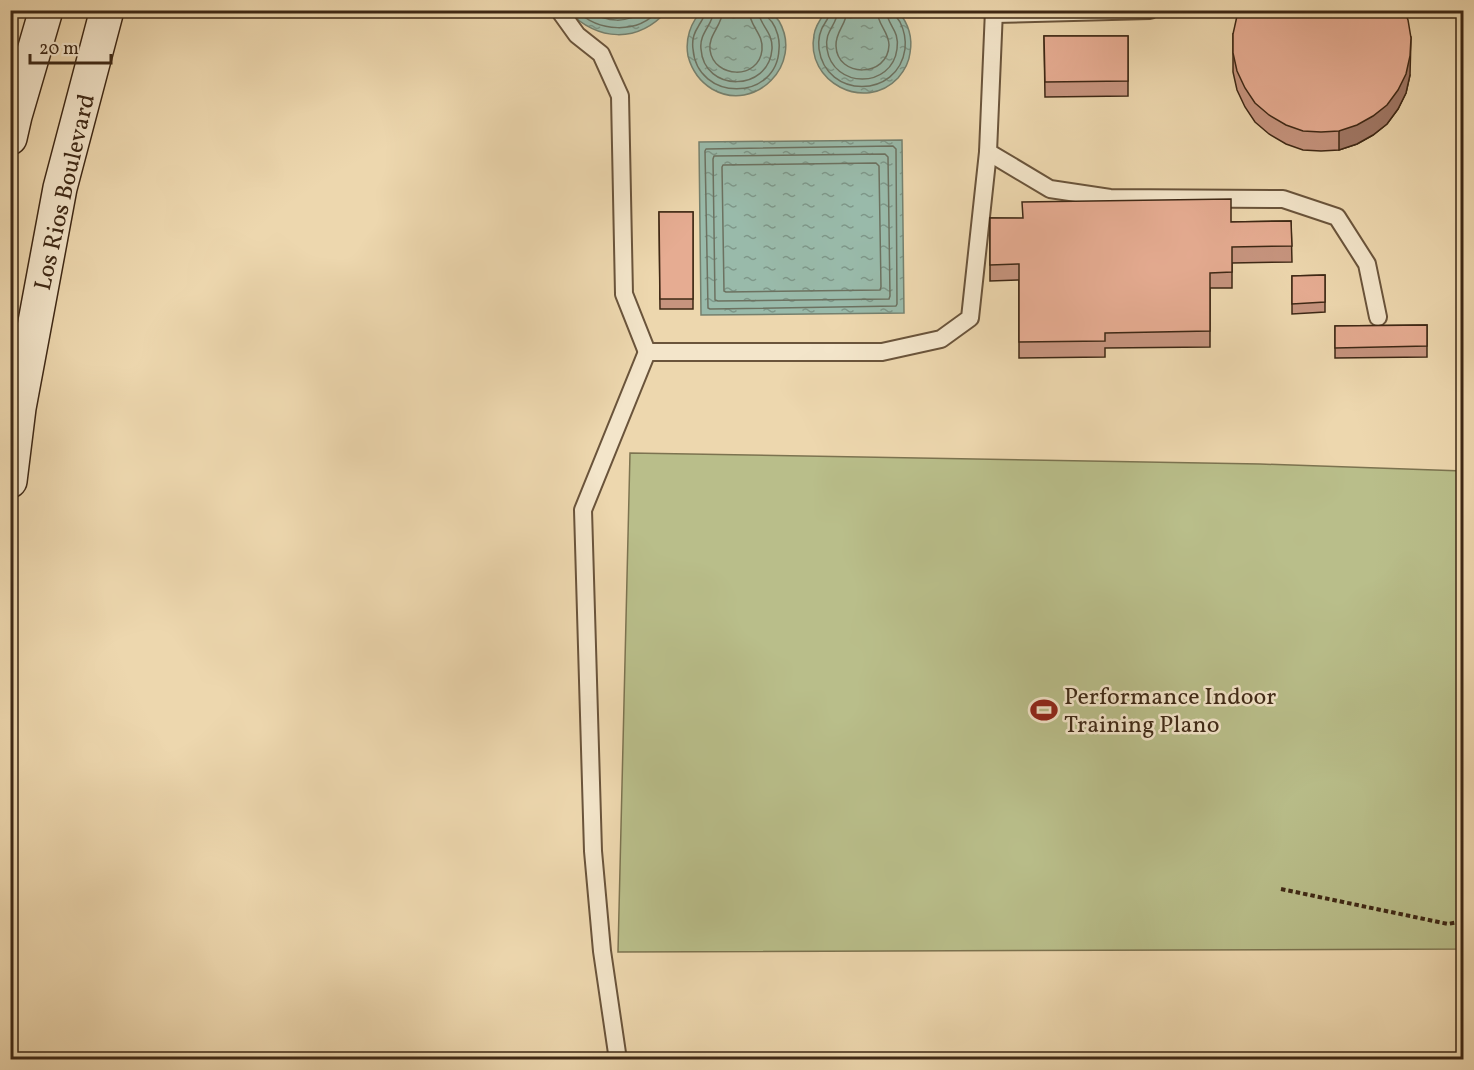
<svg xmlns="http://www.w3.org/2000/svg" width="1474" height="1070" font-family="Vollkorn,serif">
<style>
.pitch{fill:#b9be8a;stroke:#7c7350;stroke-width:1.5}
.water{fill:url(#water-ripples);stroke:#75806e;stroke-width:1.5}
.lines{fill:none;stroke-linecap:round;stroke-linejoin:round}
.shore{stroke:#6c7160;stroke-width:1.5}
.lane-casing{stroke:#6a543b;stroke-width:20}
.secondary-casing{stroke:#3e2815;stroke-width:36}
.path{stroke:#3e2815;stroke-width:4;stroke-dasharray:4.5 3;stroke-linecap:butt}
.lane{stroke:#f3e5ca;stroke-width:16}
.secondary{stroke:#f3e5ca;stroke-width:33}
.wall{fill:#c6947e;stroke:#3e2815;stroke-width:1.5}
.shaded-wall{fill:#a17866;stroke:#3e2815;stroke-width:1.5}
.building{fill:#e6ac92;stroke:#3e2815;stroke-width:1.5}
.labels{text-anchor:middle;stroke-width:5;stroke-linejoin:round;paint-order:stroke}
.street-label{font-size:24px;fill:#3e2815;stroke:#f3e5ca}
.poi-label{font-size:24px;fill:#3e2815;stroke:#f3e5ca;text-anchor:start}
</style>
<defs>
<pattern id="water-ripples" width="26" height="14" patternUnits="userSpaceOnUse" patternTransform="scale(1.5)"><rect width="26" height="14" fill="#99baaa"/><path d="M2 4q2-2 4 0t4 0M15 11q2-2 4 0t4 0" fill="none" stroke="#7e9789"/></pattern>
</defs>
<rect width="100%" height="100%" fill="#edd7ae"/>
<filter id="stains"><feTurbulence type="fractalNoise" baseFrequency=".00333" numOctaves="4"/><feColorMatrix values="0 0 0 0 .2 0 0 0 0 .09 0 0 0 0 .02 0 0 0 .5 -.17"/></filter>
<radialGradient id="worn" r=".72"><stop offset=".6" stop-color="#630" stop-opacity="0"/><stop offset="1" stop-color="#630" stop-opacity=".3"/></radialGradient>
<polygon class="pitch" points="630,453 1260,464 1463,471 1463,949 618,952"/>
<g class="water">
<path d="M703,10l67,1c2,3 6,6 9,10 25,43 -24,93 -67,68 -13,-8 -20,-18 -24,-33 -3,-16 2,-34 15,-46z"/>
<path d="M568,11h99c-30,33 -69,30 -99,0z"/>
<path d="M826,11h72c10,12 15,26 12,42 -1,10 -6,18 -12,25 -33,35 -93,4 -84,-43 1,-9 7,-17 12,-24z"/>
<polygon points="902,140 904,313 701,315 699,142"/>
</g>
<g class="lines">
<g class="shore">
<path d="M576,10c22,22 61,25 83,0"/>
<path d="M587,10c21,13 39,14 60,0"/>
<path d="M706,10c-1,7 -5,11 -8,17 -4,6 -6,15 -5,22 4,53 84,53 86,0 1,-9 -2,-20 -7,-27 -4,-4 -6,-6 -6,-12"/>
<path d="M714,10c-1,15 -15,23 -13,39 3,44 68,43 71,0 1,-18 -13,-24 -14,-39"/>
<path d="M723,10c-1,16 -15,25 -13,40 4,29 49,30 52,0 2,-16 -13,-24 -13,-40"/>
<path d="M831,10c-1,6 -3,8 -6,13 -5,7 -7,17 -6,26 7,50 79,50 86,0 1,-9 -1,-19 -5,-27 -3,-5 -6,-6 -6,-12"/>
<path d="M838,10c-1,16 -14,20 -11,39 6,40 65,40 70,0 3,-19 -10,-24 -11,-39"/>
<path d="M847,10c0,14 -12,22 -11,36 1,32 52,32 53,-1 0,-13 -12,-21 -12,-35"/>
<polygon points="893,146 896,149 897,304 896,306 710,309 708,308 705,151 706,149"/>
<polygon points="885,154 888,157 890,296 889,299 718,301 715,300 713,159 714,156"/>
<polygon points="876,163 879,166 881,287 880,290 726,292 724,291 722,167 723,165"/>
</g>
<defs>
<g id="lane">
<polyline points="559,10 577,35 601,54 620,96 624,294 647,352"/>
<polyline points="994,14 1150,10"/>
<polyline points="988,152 1050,189 1110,198 1283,199 1337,217 1367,264 1378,317"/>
<polyline points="618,1060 602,951 593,851 583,510 647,352 882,352 941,339 970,318 988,152 994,10"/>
</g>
<g id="secondary">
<polyline points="10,138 15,116 46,10"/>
<polyline points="10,481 19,408 60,188 107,10"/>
</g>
</defs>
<use href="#lane" class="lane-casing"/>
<use href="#secondary" class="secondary-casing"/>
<polyline class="path" points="1281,889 1448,924 1464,921"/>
<use href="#lane" class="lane"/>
<use href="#secondary" class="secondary"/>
</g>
<g class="wall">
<polygon points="1233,34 1410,75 1406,93 1398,109 1387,124 1373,135 1357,144 1339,150 1321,151 1303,150 1286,144 1269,134 1255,122 1245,107 1237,90 1233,72"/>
<polygon points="1044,36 1128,36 1128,96 1045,97"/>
<polygon points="659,212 693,212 693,309 660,309"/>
<polygon points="990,218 1231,222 1291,221 1292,262 1232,263 1232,288 1210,288 1210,347 1105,348 1105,357 1019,358 1019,280 990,281"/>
<polygon points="1325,275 1325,312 1292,314 1292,276"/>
<polygon points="1427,325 1427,357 1335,358 1335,326"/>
</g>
<polygon class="shaded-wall" points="1411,38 1410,75 1406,93 1398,109 1387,124 1373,135 1357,144 1339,150 1339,131"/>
<g class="building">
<polygon points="1239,10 1404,10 1408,20 1411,38 1410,56 1406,74 1398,90 1387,105 1373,116 1357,125 1339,131 1321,132 1303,131 1286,125 1269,115 1255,103 1245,88 1237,71 1233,53 1233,34 1237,16"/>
<polygon points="1044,36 1128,36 1128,81 1045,82"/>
<polygon points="1231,199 1231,222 1291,221 1292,246 1232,247 1232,272 1210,273 1210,331 1105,333 1105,341 1019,342 1019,264 990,265 990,218 1023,218 1022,202"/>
<polygon points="659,212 693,212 693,299 660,299"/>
<polygon points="1325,275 1325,302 1292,304 1292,276"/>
<polygon points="1427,325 1427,346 1335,348 1335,326"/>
</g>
<defs>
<symbol id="stadium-bare" viewBox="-9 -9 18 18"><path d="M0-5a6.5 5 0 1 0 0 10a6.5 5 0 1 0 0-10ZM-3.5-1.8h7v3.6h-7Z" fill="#8f2418" stroke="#f3e5ca" stroke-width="2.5" paint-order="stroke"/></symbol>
</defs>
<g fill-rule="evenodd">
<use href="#stadium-bare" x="1025" y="691" width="38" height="38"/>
</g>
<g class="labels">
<g class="street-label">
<text transform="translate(64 192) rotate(-77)" y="8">Los Rios Boulevard</text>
</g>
<g class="poi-label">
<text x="1064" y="704">Performance Indoor<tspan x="1064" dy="28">Training Plano</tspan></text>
</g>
</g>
<rect width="1474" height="1070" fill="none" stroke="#edd7ae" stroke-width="36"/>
<rect x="12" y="12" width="1450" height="1046" fill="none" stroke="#3e2815" stroke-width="3"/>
<rect x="18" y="18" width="1438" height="1034" fill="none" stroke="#3e2815" stroke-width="1.5"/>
<path d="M30 54v9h81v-9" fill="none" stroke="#3e2815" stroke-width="3"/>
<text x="39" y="54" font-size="18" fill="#3e2815" stroke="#f3e5ca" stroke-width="4.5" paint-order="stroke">20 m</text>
<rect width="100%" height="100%" filter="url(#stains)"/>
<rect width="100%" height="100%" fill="url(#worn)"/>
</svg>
